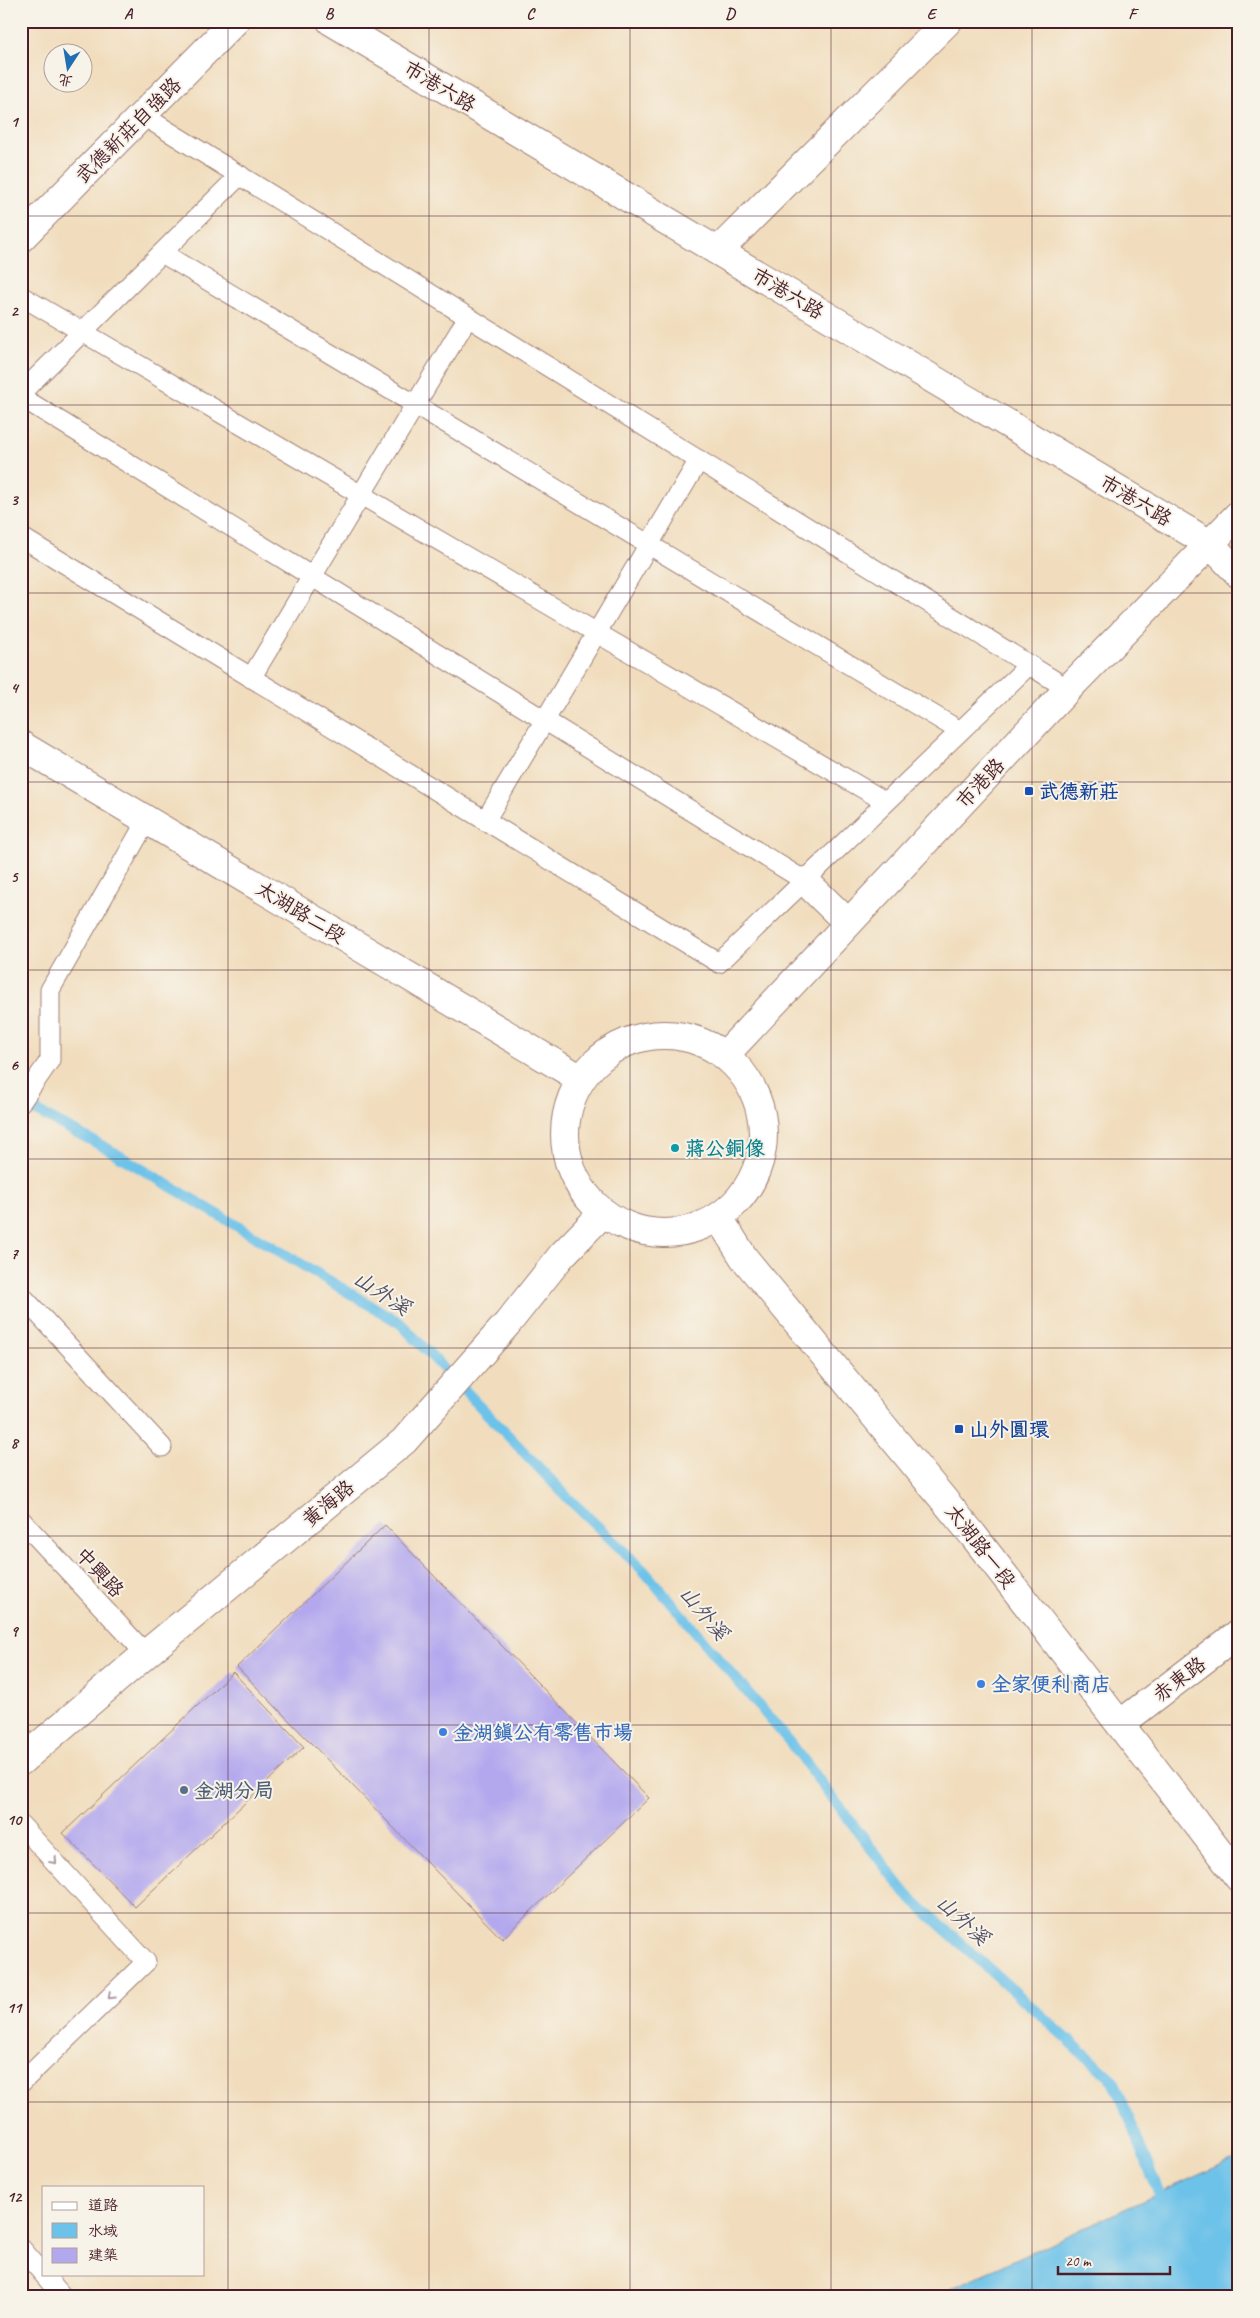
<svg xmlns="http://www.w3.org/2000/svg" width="1260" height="2318" font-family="Caveat,'LXGW WenKai TC',sans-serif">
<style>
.water{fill:#6dc2e9;stroke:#5c708a}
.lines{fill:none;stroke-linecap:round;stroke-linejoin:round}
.stream{stroke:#6dc2e9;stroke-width:11}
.building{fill:#b3a8ee}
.lane-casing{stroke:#9e7e74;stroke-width:21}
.street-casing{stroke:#9e7e74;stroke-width:30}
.secondary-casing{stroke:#9e7e74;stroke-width:30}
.lane{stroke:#fff;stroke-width:19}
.street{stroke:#fff;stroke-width:28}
.secondary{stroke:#fff;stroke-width:28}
.oneway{stroke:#ae9aa0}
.grid{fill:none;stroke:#4a1f2b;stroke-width:1;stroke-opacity:0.55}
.transit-dot{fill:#1a4fb4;stroke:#f7f3e8;stroke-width:2}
.culture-dot{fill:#0f9aa8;stroke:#f7f3e8;stroke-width:2}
.shop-dot{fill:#3f7fe0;stroke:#f7f3e8;stroke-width:2}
.service-dot{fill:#5c6f8a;stroke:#f7f3e8;stroke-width:2}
.labels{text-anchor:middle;stroke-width:4;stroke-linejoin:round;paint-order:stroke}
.street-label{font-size:20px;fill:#4a1f2b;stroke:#f7f3e8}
.transit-label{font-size:20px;font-weight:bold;fill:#164399;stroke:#f7f3e8;text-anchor:start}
.culture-label{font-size:20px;font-weight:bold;fill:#0d838f;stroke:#f7f3e8;text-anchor:start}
.shop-label{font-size:20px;font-weight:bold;fill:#366cbe;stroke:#f7f3e8;text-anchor:start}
.service-label{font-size:20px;font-weight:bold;fill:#4e5e75;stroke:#f7f3e8;text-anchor:start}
.water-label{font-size:21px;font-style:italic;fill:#545064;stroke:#f7f3e8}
.neatline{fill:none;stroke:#4a1f2b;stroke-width:2}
.grid-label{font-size:16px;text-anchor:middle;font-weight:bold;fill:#4a1f2b}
</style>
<rect width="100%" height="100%" fill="#f7f3e8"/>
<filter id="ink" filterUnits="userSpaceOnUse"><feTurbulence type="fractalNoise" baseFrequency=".02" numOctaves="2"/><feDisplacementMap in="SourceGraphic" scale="10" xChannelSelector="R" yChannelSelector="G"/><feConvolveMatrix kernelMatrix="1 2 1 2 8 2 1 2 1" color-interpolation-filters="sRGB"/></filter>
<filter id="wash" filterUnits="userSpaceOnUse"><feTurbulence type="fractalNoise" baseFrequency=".0096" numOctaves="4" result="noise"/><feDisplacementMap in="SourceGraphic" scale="20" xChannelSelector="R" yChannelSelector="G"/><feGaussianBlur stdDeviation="1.12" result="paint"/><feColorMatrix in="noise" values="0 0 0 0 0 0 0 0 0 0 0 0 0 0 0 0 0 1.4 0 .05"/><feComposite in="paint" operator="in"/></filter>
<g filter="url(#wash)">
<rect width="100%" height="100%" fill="#f1ddbd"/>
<polygon class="water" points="1238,2157 1239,2297 933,2297"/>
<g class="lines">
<polyline class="stream" points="21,1103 108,1149 400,1323 569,1499 644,1571 789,1741 906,1894 1114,2081 1164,2206"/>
</g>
<g id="blocks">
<g class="building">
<polygon points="385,1525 649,1798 502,1939 237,1667"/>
<polygon points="233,1672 304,1747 135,1907 63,1833"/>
</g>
</g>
</g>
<g filter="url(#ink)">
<use href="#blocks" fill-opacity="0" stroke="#9e7e74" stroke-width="1"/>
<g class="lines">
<defs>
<g id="lane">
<polyline points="142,115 1068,689"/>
<polyline points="162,253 960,731"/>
<polyline points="21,296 886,802"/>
<polyline points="21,393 240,175"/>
<polyline points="21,397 805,881"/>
<polyline points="21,537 719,963 1029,665"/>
<polyline points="251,678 468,317"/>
<polyline points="485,821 699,460"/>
<polyline points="21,1102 50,1060 50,990 147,820"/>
<polyline points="21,1295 162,1447"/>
<polyline points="21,1520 146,1654"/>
<polyline points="21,1825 146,1962 21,2083"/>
<polyline points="21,2248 63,2297"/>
</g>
<g id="street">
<polyline points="331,21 1210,544 1239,574"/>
<polyline points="21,238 235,21"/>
<polyline points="718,251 948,21"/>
<polyline points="805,881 848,923"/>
<polyline points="1120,1724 1239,1633"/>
</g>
<g id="secondary">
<polyline points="21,745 581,1079"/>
<circle cx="664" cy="1134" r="99"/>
<polyline points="725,1055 1068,689 1239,514"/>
<polyline points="719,1218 744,1258 973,1535 1239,1878"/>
<polyline points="21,1761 146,1654 404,1441 507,1324 562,1255 603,1213"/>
</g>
</defs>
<use href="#lane" class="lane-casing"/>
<use href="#street" class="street-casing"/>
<use href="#secondary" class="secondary-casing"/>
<use href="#lane" class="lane"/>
<use href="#street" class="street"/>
<use href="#secondary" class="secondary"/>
</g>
<defs><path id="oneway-chevron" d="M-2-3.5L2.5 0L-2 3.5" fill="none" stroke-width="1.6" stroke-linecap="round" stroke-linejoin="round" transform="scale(1.25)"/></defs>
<g class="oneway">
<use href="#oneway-chevron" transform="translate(54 1861) rotate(48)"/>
<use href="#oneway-chevron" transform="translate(111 1996) rotate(136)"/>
</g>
</g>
<path class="grid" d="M228,21v2276M429,21v2276M630,21v2276M831,21v2276M1032,21v2276M21,216h1218M21,405h1218M21,593h1218M21,782h1218M21,970h1218M21,1159h1218M21,1348h1218M21,1536h1218M21,1725h1218M21,1913h1218M21,2102h1218"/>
<g class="transit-dot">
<rect x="1024" y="786" width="10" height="10" rx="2.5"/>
<rect x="954" y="1424" width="10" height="10" rx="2.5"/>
</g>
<circle class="culture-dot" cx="675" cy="1148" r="5"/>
<g class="shop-dot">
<circle cx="981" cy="1684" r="5"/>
<circle cx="443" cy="1732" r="5"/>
</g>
<circle class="service-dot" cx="184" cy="1790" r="5"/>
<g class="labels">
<g class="street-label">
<text transform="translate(440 86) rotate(31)" y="7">市港六路</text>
<text transform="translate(128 130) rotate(-45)" y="7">武德新莊自強路</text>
<text transform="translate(788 293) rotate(31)" y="7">市港六路</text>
<text transform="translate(1136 500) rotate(31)" y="7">市港六路</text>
<text transform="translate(980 783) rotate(-47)" y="7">市港路</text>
<text transform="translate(301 912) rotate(31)" y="7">太湖路二段</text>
<text transform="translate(328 1503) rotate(-40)" y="7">黃海路</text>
<text transform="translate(981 1546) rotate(52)" y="7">太湖路一段</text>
<text transform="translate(100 1572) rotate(47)" y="7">中興路</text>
<text transform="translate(1179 1679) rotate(-37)" y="7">赤東路</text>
</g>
<g class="transit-label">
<text x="1039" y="798">武德新莊</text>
<text x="969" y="1436">山外圓環</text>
</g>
<g class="culture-label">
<text x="685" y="1155">蔣公銅像</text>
</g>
<g class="shop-label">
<text x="991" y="1691">全家便利商店</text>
<text x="453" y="1739">金湖鎮公有零售市場</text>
</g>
<g class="service-label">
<text x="194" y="1797">金湖分局</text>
</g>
<g class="water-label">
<text transform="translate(382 1293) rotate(33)" y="7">山外溪</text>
<text transform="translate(704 1613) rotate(50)" y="7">山外溪</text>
<text transform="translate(963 1920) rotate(42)" y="7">山外溪</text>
</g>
</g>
<rect width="1260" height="2318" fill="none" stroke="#f7f3e8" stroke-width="55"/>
<rect x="42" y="2186" width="162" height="90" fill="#f7f3e8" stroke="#b29e9c"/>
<rect x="52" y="2202" width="25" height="8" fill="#ffffff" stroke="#b29e9c"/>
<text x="88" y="2210" font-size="15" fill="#4a1f2b">道路</text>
<rect x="52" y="2223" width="25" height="15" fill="#6dc2e9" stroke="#b29e9c"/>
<text x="88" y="2236" font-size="15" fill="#4a1f2b">水域</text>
<rect x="52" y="2248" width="25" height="15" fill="#b3a8ee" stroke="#b29e9c"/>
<text x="88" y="2260" font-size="15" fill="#4a1f2b">建築</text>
<g transform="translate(68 68) rotate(192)"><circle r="24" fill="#f7f3e8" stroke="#b29e9c"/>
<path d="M0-4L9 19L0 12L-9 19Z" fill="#1f6fb2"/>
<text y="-8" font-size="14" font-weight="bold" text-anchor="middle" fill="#4a1f2b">北</text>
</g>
<path d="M1058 2266v8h112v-8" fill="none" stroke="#4a1f2b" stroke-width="2.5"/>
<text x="1065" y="2266" font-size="15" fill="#4a1f2b" stroke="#f7f3e8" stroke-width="4" paint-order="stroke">20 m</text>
<rect x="28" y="28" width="1204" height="2262" class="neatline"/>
<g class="grid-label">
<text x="128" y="19">A</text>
<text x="329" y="19">B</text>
<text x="530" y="19">C</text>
<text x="730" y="19">D</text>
<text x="931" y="19">E</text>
<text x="1132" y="19">F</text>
<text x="14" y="127">1</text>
<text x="14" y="316">2</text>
<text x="14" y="505">3</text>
<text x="14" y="693">4</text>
<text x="14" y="882">5</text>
<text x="14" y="1070">6</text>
<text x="14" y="1259">7</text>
<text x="14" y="1448">8</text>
<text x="14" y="1636">9</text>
<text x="14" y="1825">10</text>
<text x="14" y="2013">11</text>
<text x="14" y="2202">12</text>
</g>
</svg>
